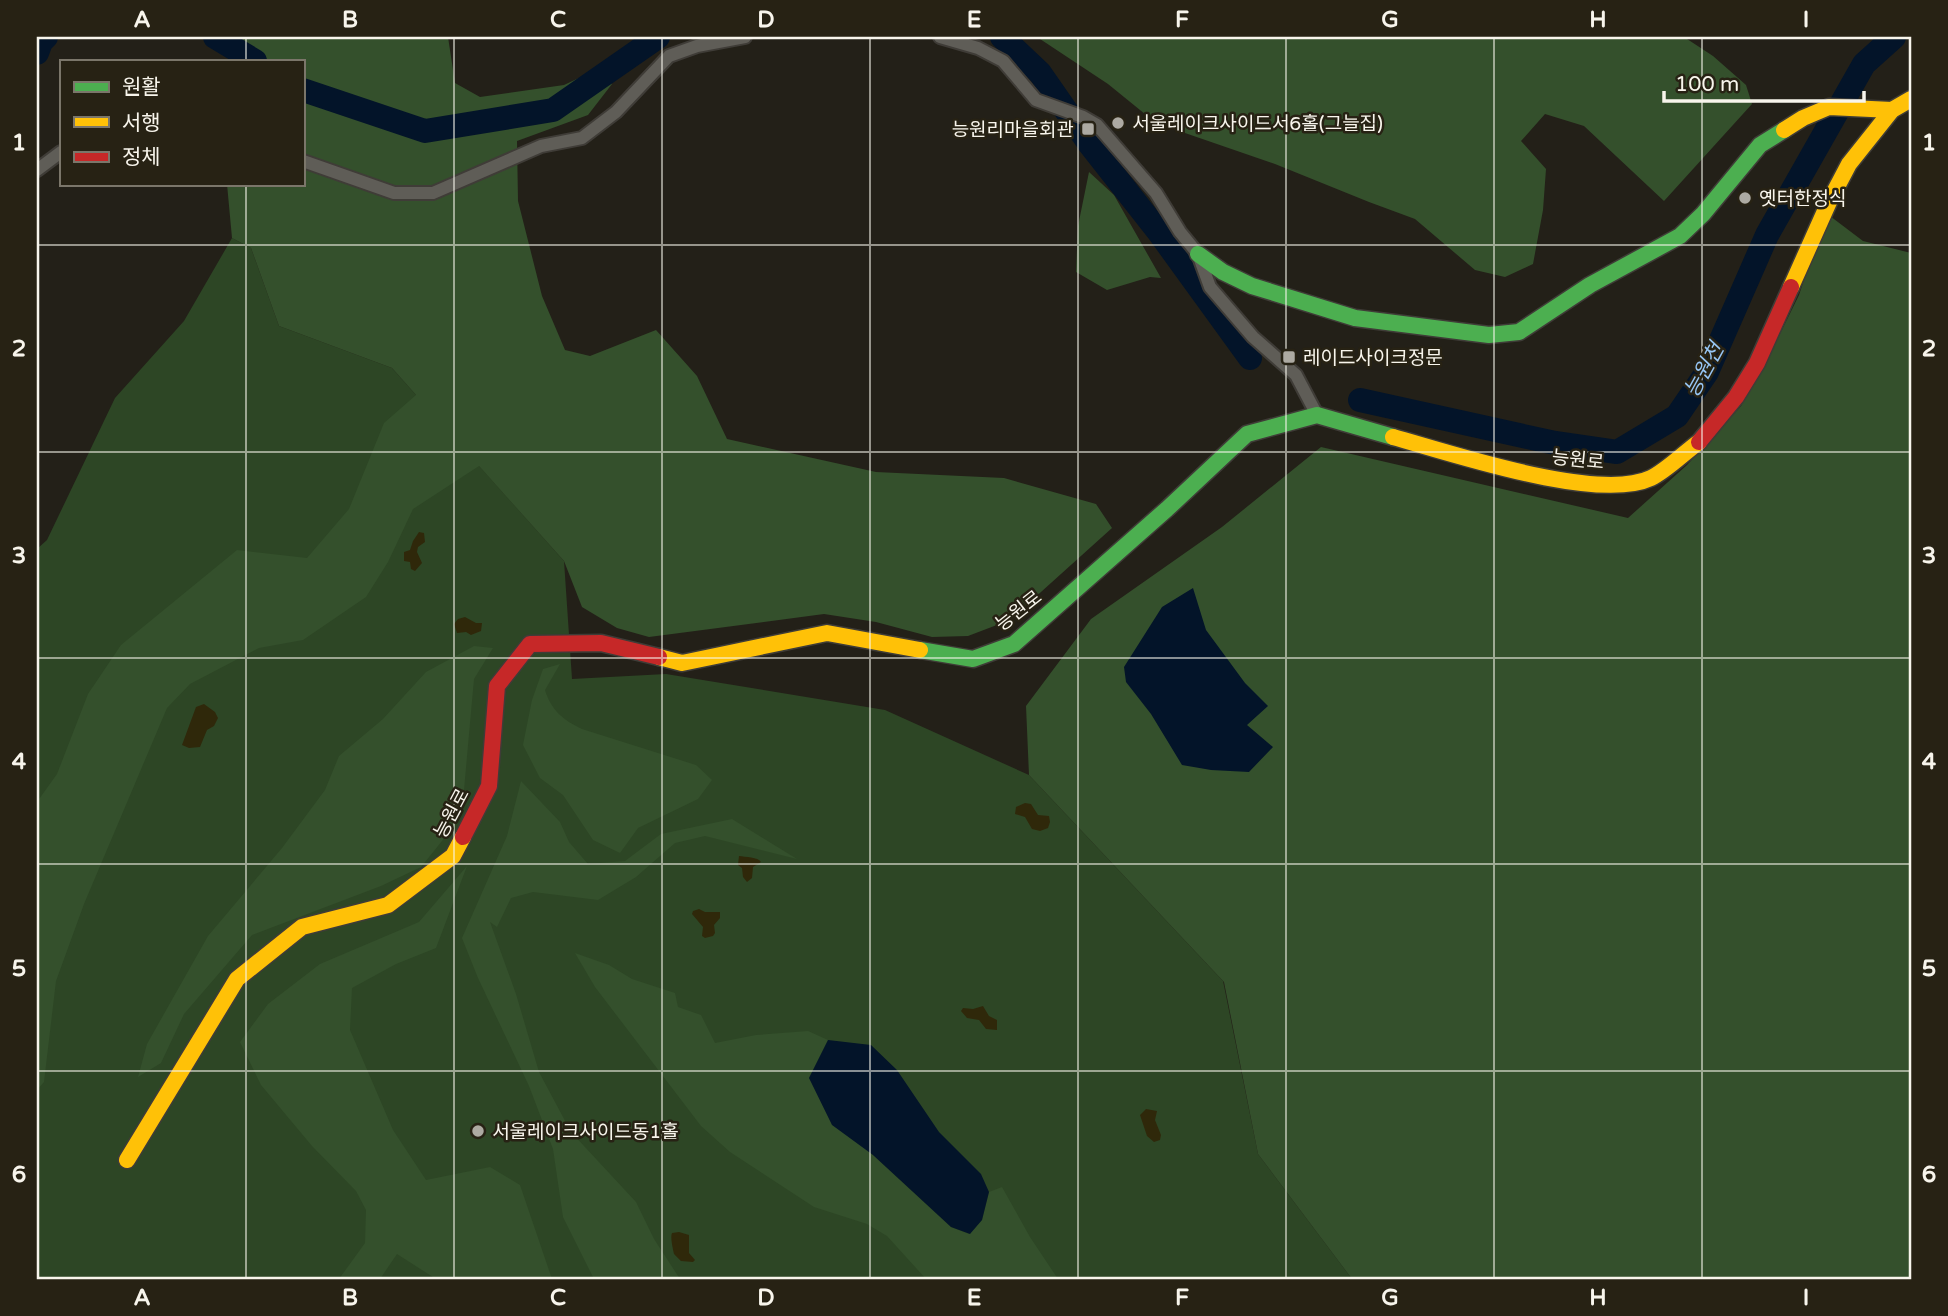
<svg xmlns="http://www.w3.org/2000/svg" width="1948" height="1316" font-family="'Varela Round','Noto Sans KR',sans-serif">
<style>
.green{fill:#2d4625}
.forest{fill:#34502c}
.sand{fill:#2f280a}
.water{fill:#031429}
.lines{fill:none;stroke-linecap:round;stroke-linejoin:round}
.river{stroke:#031429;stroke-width:24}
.street-casing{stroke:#3f3c37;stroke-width:16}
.fast-casing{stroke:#3f3c37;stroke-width:19}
.slow-casing{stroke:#3f3c37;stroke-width:19}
.jam-casing{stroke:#3f3c37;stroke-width:19}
.street{stroke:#5f5d57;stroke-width:12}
.fast{stroke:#4caf50;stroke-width:16}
.slow{stroke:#ffc107;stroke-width:16}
.jam{stroke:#c62828;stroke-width:16}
.grid{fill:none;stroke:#f8f5ec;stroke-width:2;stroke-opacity:0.55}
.poi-dot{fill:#adaaa2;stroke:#272214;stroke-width:2.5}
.labels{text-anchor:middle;stroke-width:5;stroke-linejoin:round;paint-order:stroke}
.poi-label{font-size:19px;fill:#f8f5ec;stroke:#272214;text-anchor:start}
.street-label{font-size:19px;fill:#f8f5ec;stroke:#272214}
.water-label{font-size:21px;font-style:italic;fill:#97c6f5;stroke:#272214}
.neatline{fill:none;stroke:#f8f5ec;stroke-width:2.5}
.grid-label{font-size:23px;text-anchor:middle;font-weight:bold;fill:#f8f5ec}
</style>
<rect width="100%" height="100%" fill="#232018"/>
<polygon class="green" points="232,238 251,248 279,326 392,368 564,561 572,679 666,674 885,710 1029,775 1223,981 1258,1154 1352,1279 37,1279 37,549 47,540 115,398 184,321"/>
<g class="forest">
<polygon points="230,37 448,37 455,83 480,97 564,85 598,69 612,84 588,115 517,141 518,201 542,296 565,350 590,356 656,330 697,376 727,439 876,472 1004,478 1096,504 1112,528 1010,620 968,636 932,637 876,622 824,614 649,637 617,628 582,607 564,561 479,466 413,509 388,562 366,597 303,640 259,648 190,684 167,708 84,904 56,981 44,1082 37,1090 37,802 57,774 88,694 121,645 237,550 307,558 349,509 384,423 416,395 392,368 279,326 251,248 232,238 227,184 303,184 303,61 229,61"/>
<polygon points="1037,37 1684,37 1713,56 1746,85 1752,104 1664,201 1584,126 1545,114 1521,141 1546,169 1543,210 1533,264 1505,277 1475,270 1415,219 1369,202 1275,164 1156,123 1108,84"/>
<polygon points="1089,172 1114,195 1161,278 1150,277 1107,290 1076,272 1078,226"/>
<polygon points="1826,213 1863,241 1911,253 1911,1279 1352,1279 1258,1154 1224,982 1029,775 1026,706 1091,619 1222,527 1321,447 1628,518 1687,465 1741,406 1767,360 1799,295"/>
<polygon points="474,646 493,648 474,679 464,790 450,831 421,867 381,886 252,935 184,1014 161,1063 138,1077 147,1044 208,936 282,848 325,790 339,756 383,719 426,672"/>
<path d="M560,664l-15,26c6,20 18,30 37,39l114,36 16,15 -14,19 -60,29 -18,25 -27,-13 -30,-45 -23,-17 -17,-33 9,-45 11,-31z"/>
<polygon points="521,781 560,822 569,842 588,864 625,861 661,834 732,819 797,859 705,836 675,843 636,877 598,900 533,892 511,898 497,927 490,922 516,994 539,1072 571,1132 636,1202 654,1239 680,1279 594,1279 563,1217 553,1149 529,1086 478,978 462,938 507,836"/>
<polygon points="467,866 436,948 396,964 352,988 350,1030 393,1130 426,1180 490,1167 520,1185 552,1279 436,1279 397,1254 380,1279 339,1279 365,1243 366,1210 356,1191 312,1146 261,1085 240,1042 268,1004 320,964 419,922"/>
<polygon points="575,953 609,965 632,979 675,993 678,1007 701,1015 715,1043 756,1035 808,1031 828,1040 809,1078 873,1155 951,1227 969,1234 982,1220 989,1192 1002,1187 1030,1237 1058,1279 926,1279 887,1236 867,1224 814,1207 730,1152 701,1126 595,987"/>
</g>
<g class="sand">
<polygon points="419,532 424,533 425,542 418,547 417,552 422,563 415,571 411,569 410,562 404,561 404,552 410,550 413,541"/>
<polygon points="465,617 476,623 482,623 481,631 471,635 466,632 457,633 454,624 458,619"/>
<polygon points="204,704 215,712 218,718 214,726 207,730 200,747 189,748 182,745 196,707"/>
<polygon points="1025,803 1031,804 1038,815 1049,816 1050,822 1048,828 1040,831 1032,829 1025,817 1015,814 1016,807"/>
<path d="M739,856c6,1 19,1 22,6l-8,5 -1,11 -5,4 -4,-5 -1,-9 -4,-3z"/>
<polygon points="699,909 705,912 720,912 720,918 714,925 715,933 713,936 705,938 702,936 703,927 692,914 693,911"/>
<polygon points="983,1006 989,1016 997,1020 997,1030 986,1029 979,1020 967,1018 961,1011 963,1008 973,1009"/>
<polygon points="1146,1109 1157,1111 1155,1120 1161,1135 1160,1140 1154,1142 1147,1136 1140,1115"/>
<path d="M679,1232l10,3v18l6,7 -2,2 -12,-1 -7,-7c-1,-5 -4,-17 -2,-21z"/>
</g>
<g class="water">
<polygon points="1193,588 1206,630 1245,683 1268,706 1247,725 1273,747 1249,772 1211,770 1182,765 1151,714 1126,682 1124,667 1162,607"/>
<polygon points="828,1040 871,1045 897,1070 939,1132 981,1174 989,1192 982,1220 970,1234 951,1227 873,1155 832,1125 809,1078"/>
</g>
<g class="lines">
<g class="river">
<polyline points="215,37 255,61"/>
<polyline points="1002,37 1040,73 1088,142 1158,231 1250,358"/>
<polyline points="37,53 41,42 46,37"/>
<polyline points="303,90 425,131 553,110 658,37"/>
<polyline points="1360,400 1555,443 1617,452 1677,416 1707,372 1767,235 1864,64 1894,37"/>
</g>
<defs>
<g id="street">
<polyline points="940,37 978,48 1003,61 1036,100 1083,117 1097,125 1156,193 1180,232 1198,254 1210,287 1253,337 1296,375 1317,415"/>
<polyline points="303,161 394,193 433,193 541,146 582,138 616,112 669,56 697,46 745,37"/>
<polyline points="37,170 61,152"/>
</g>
<g id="fast">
<polyline points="1198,254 1223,272 1252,286 1355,318 1489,335 1519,332 1590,285 1680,236 1703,214 1760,145 1784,130"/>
<polyline points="920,650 973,659 1014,644 1167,509 1247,434 1317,415 1393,437"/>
</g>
<g id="slow">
<polyline points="1784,130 1803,118 1829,107 1892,110"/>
<polyline points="1791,287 1829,202 1849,164 1892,110 1911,99"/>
<path d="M1393,437c58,16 205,66 258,41 15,-7 34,-26 48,-36"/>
<polyline points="659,657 682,663 827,633 920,650"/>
<polyline points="127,1160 237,979 302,927 388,905 453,856 463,837"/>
</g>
<g id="jam">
<polyline points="1699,442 1736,397 1757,363 1791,287"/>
<polyline points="463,837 489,786 497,686 530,644 601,643 659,657"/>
</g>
</defs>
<use href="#street" class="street-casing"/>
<use href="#fast" class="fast-casing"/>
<use href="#slow" class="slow-casing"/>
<use href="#jam" class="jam-casing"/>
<use href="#street" class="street"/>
<use href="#fast" class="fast"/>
<use href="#slow" class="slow"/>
<use href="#jam" class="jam"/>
</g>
<path class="grid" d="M246,37v24M454,37v1242M662,37v1242M870,37v1242M1078,37v1242M1286,37v1242M1494,37v1242M1702,37v1242M246,184v1095M37,245h1874M37,452h1874M37,658h1874M37,864h1874M37,1071h1874"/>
<g class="poi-dot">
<circle cx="1118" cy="123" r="7"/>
<rect x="1081" y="122" width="14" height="14" rx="3.5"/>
<circle cx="1745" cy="198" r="7"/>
<rect x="1282" y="350" width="14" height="14" rx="3.5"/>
<circle cx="478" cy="1131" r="7"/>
</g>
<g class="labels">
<g class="poi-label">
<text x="1132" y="130">서울레이크사이드서6홀(그늘집)</text>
<text x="1074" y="136" text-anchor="end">능원리마을회관</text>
<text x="1759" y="205">옛터한정식</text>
<text x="1303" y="364">레이드사이크정문</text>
<text x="492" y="1138">서울레이크사이드동1홀</text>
</g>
<g class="street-label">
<text transform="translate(1578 459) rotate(6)" y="7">능원로</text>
<text transform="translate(1018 610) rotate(-38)" y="7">능원로</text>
<text transform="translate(451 813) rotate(-62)" y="7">능원로</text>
</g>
<g class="water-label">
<text transform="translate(1704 370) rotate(-61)" y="7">능원천</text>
</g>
</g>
<rect width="1948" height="1316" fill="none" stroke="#272214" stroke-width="77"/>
<rect x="60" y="60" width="245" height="126" fill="#272214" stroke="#7b766a" stroke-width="2"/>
<rect x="74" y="82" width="35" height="10" fill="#4caf50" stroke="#7b766a" stroke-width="2"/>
<text x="122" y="94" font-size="21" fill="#f8f5ec">원활</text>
<rect x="74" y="117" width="35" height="10" fill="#ffc107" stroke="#7b766a" stroke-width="2"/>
<text x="122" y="130" font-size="21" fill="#f8f5ec">서행</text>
<rect x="74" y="152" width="35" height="10" fill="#c62828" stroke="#7b766a" stroke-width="2"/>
<text x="122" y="164" font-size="21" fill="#f8f5ec">정체</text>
<path d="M1664 91v10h200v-10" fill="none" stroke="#f8f5ec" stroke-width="3.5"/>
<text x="1675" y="91" font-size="21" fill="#f8f5ec" stroke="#272214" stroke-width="5" paint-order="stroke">100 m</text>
<rect x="38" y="38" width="1872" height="1240" class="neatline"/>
<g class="grid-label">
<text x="142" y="27">A</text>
<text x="350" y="27">B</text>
<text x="558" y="27">C</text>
<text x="766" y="27">D</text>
<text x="974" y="27">E</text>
<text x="1182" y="27">F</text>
<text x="1390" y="27">G</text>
<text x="1598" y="27">H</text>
<text x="1806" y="27">I</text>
<text x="19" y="150">1</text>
<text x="1929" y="150">1</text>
<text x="19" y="356">2</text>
<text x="1929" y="356">2</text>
<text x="19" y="563">3</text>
<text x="1929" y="563">3</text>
<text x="19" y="769">4</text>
<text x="1929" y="769">4</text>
<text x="19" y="976">5</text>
<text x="1929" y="976">5</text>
<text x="19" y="1182">6</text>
<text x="1929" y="1182">6</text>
<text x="142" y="1305">A</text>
<text x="350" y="1305">B</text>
<text x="558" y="1305">C</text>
<text x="766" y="1305">D</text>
<text x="974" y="1305">E</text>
<text x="1182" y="1305">F</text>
<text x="1390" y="1305">G</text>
<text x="1598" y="1305">H</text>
<text x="1806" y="1305">I</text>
</g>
</svg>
